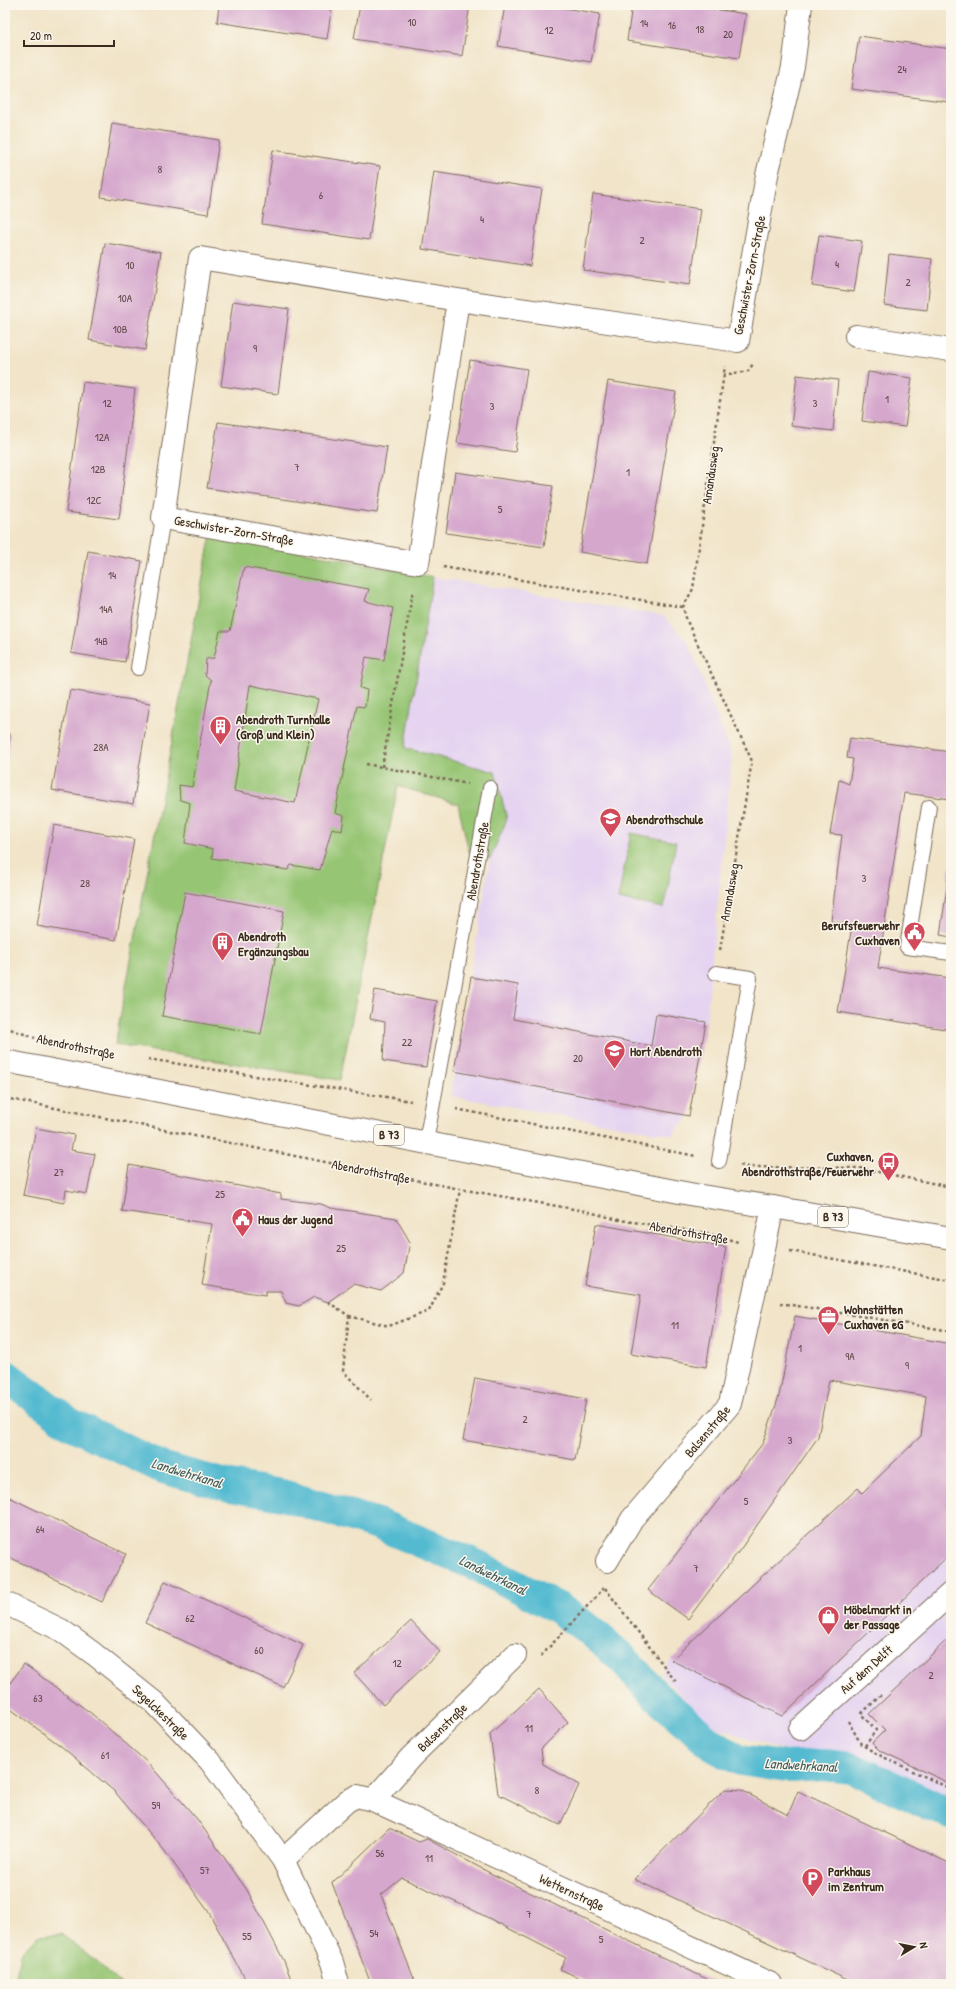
<svg xmlns="http://www.w3.org/2000/svg" width="956" height="1989" font-family="'Patrick Hand',sans-serif">
<style>
.built{fill:#e5d3f1}
.green{fill:#96c573;stroke:#687848}
.lines{fill:none;stroke-linecap:round;stroke-linejoin:round}
.canal{stroke:#53bad0;stroke-width:32}
.building{fill:#d5a7cd;fill-rule:evenodd}
.lane-casing{stroke:#7b6b5a;stroke-width:16}
.street-casing{stroke:#7b6b5a;stroke-width:24}
.primary-casing{stroke:#7b6b5a;stroke-width:24}
.path{stroke:#7b6b5a;stroke-width:2.5;stroke-dasharray:3 3;stroke-linecap:butt}
.lane{stroke:#fff;stroke-width:14}
.street{stroke:#fff;stroke-width:22}
.primary{stroke:#fff;stroke-width:22}
.labels{text-anchor:middle;stroke-width:3;stroke-linejoin:round;paint-order:stroke}
.number-label{font-size:11px;fill:#62494a}
.shield{fill:#fbf7ec;stroke:#75685c;stroke-width:1}
.shield-label{font-size:12px;font-weight:bold;fill:#3b2a1e}
.street-label{font-size:13px;fill:#3b2a1e;stroke:#fbf7ec}
.poi-label{font-size:13px;font-weight:bold;fill:#3b2a1e;stroke:#fbf7ec;text-anchor:start}
.water-label{font-size:14px;font-style:italic;fill:#435c5c;stroke:#fbf7ec}
</style>
<rect width="100%" height="100%" fill="#fbf7ec"/>
<filter id="ink" filterUnits="userSpaceOnUse"><feTurbulence type="fractalNoise" baseFrequency=".025" numOctaves="2"/><feDisplacementMap in="SourceGraphic" scale="8" xChannelSelector="R" yChannelSelector="G"/><feConvolveMatrix kernelMatrix="1 2 1 2 8 2 1 2 1" color-interpolation-filters="sRGB"/></filter>
<filter id="wash" filterUnits="userSpaceOnUse"><feTurbulence type="fractalNoise" baseFrequency=".012" numOctaves="4" result="noise"/><feDisplacementMap in="SourceGraphic" scale="16" xChannelSelector="R" yChannelSelector="G"/><feGaussianBlur stdDeviation="0.9" result="paint"/><feColorMatrix in="noise" values="0 0 0 0 0 0 0 0 0 0 0 0 0 0 0 0 0 1.4 0 .05"/><feComposite in="paint" operator="in"/></filter>
<g filter="url(#wash)">
<rect width="100%" height="100%" fill="#f1e4c8"/>
<g class="built">
<polygon points="433,577 664,616 689,644 732,756 706,1022 689,1116 672,1135 450,1096 490,859 507,819 405,748"/>
<polygon points="951,1400 951,1797 858,1754 836,1750 822,1754 787,1751 720,1729 703,1719 661,1674 671,1660 858,1488 862,1493 921,1436"/>
</g>
<g class="green">
<polygon points="211,534 433,577 405,748 495,772 507,819 490,859 469,852 458,804 398,786 340,1080 115,1045"/>
<polygon points="631,833 676,842 664,908 618,899"/>
<polygon points="61,1934 97,1962 121,1984 15,1984 20,1954 38,1936"/>
</g>
<g class="lines">
<polyline class="canal" points="5,1375 71,1424 163,1468 230,1486 282,1495 378,1524 476,1565 558,1608 591,1631 624,1660 657,1697 715,1747 741,1760 787,1767 825,1765 851,1768 951,1814"/>
</g>
<g id="blocks">
<g class="building">
<polygon points="219,5 332,5 327,39 217,22"/>
<polygon points="360,5 470,5 462,56 354,39"/>
<polygon points="505,5 547,5 600,14 591,62 498,46"/>
<polygon points="632,5 688,5 746,14 739,58 627,41"/>
<polygon points="859,36 951,49 949,102 851,89"/>
<polygon points="112,123 219,140 208,214 101,197"/>
<polygon points="273,150 380,166 369,240 262,224"/>
<polygon points="434,172 542,189 530,266 422,249"/>
<polygon points="593,194 701,209 690,285 583,270"/>
<polygon points="819,235 862,241 854,292 812,286"/>
<polygon points="105,243 161,252 145,350 89,340"/>
<polygon points="889,254 932,259 927,310 884,305"/>
<polygon points="233,301 289,309 278,394 221,386"/>
<polygon points="470,360 527,369 515,452 457,443"/>
<polygon points="868,372 912,378 905,427 862,421"/>
<polygon points="797,375 838,380 833,431 791,426"/>
<polygon points="608,381 676,392 647,564 580,552"/>
<polygon points="83,382 135,389 119,519 66,512"/>
<polygon points="218,422 387,447 377,513 207,488"/>
<polygon points="455,472 553,486 544,547 446,533"/>
<polygon points="88,551 142,561 125,662 71,653"/>
<path d="M244,567l125,22 -4,12 28,7 -9,52 -18,-3 -6,31 7,2 -2,17 -8,-1 -22,107 9,3 -2,15 -10,-3 -12,42 -29,-5 -3,5 -76,-12 1,-9 -28,-6 5,-40 -10,-3 -1,-15 13,2 19,-107 -6,-5 1,-16 8,-1 6,-27h10zM250,685l68,14 -23,104 -61,-12z"/>
<polygon points="70,690 150,703 133,804 52,790"/>
<polygon points="5,733 10,734 6,765 5,765"/>
<polygon points="850,738 951,752 951,799 904,793 878,968 951,978 951,1030 838,1012 852,925 831,921 842,835 830,834 839,780 849,784 853,759 847,758"/>
<polygon points="54,825 134,839 116,940 37,926"/>
<polygon points="950,867 951,867 951,937 940,935"/>
<polygon points="185,892 284,911 261,1034 162,1016"/>
<polygon points="471,977 518,985 513,1019 651,1046 656,1014 706,1022 689,1116 454,1071"/>
<polygon points="375,990 437,1001 426,1067 383,1061 385,1022 370,1019"/>
<polygon points="36,1128 74,1135 71,1150 95,1154 87,1194 66,1190 64,1203 23,1195"/>
<polygon points="129,1165 281,1194 281,1199 321,1204 331,1208 396,1218 410,1242 404,1273 381,1291 353,1284 328,1302 314,1297 299,1306 286,1303 281,1291 266,1291 265,1295 202,1285 212,1224 122,1211"/>
<polygon points="596,1224 726,1247 706,1367 631,1354 641,1295 585,1286"/>
<polygon points="795,1316 951,1344 951,1553 782,1716 671,1660 858,1488 862,1493 921,1436 926,1396 829,1380 818,1437 742,1547 688,1619 648,1590 763,1443 779,1396"/>
<polygon points="475,1378 586,1399 575,1460 463,1440"/>
<polygon points="9,1497 126,1554 102,1602 5,1555 5,1505"/>
<polygon points="165,1581 303,1645 283,1687 145,1623"/>
<polygon points="411,1621 440,1652 383,1705 354,1673"/>
<polygon points="951,1636 951,1784 879,1750 872,1743 885,1730 869,1714"/>
<polygon points="24,1664 92,1714 149,1764 197,1819 247,1890 284,1961 293,1984 248,1984 208,1911 164,1850 115,1792 61,1746 5,1705 5,1690"/>
<polygon points="539,1689 568,1722 541,1749 543,1764 579,1785 560,1825 498,1794 490,1734"/>
<polygon points="725,1789 741,1790 788,1815 798,1791 951,1864 951,1984 856,1984 634,1879"/>
<polygon points="389,1828 419,1842 427,1839 490,1873 717,1984 592,1984 560,1969 566,1958 471,1909 402,1878 381,1895 416,1984 371,1984 332,1883"/>
</g>
</g>
</g>
<g filter="url(#ink)">
<use href="#blocks" fill-opacity="0" stroke="#7b6b5a" stroke-width="1"/>
<g class="lines">
<defs>
<g id="lane">
<polyline points="138,668 163,518"/>
<polyline points="929,807 907,947 951,953"/>
<polyline points="716,973 750,978 719,1161"/>
<polyline points="426,1142 490,788"/>
</g>
<g id="street">
<polyline points="458,300 418,563 163,518 200,258 458,300 738,341 767,175 793,67 801,5"/>
<polyline points="856,336 951,350"/>
<polyline points="607,1561 632,1519 730,1404 773,1207"/>
<polyline points="5,1603 61,1630 94,1654 154,1702 210,1761 283,1860 332,1962 338,1984"/>
<polyline points="800,1729 951,1593"/>
<polyline points="373,1800 411,1757 515,1655"/>
<polyline points="283,1860 347,1801 357,1796 373,1800 771,1984"/>
</g>
<polyline id="primary" points="5,1061 695,1195 773,1207 951,1238"/>
</defs>
<use href="#lane" class="lane-casing"/>
<use href="#street" class="street-casing"/>
<use href="#primary" class="primary-casing"/>
<g class="path">
<polyline points="723,375 748,371 753,364"/>
<polyline points="443,567 683,607"/>
<polyline points="366,764 468,784"/>
<polyline points="382,767 413,590"/>
<polyline points="720,950 752,761 687,621 683,607 693,589 725,366"/>
<polyline points="5,1027 35,1038"/>
<polyline points="148,1059 411,1101"/>
<polyline points="5,1098 460,1189 585,1211 619,1220 706,1233 738,1242"/>
<polyline points="456,1109 696,1156"/>
<polyline points="740,1165 748,1167 859,1168 951,1187"/>
<polyline points="790,1251 951,1280"/>
<polyline points="328,1302 349,1316 343,1371 371,1400"/>
<polyline points="780,1303 951,1331"/>
<polyline points="349,1316 389,1326 429,1311 443,1283 460,1189"/>
<polyline points="605,1588 676,1682"/>
<polyline points="541,1656 604,1588"/>
<polyline points="848,1721 861,1744 877,1754 951,1789"/>
<polyline points="865,1746 876,1730 861,1714 881,1695"/>
</g>
<use href="#lane" class="lane"/>
<use href="#street" class="street"/>
<use href="#primary" class="primary"/>
</g>
</g>
<defs>
<symbol id="building-pin" viewBox="-11 -11 22 30"><path d="M0 17L-7.5 6A9.5 9.5 0 1 1 7.5 6Z" fill="#d1495b" stroke="#fbf7ec"/><path d="M-4-6H4V6H1V3H-1V6H-4ZM-2.5-4.3h1.7v1.8h-1.7ZM.8-4.3h1.7v1.8H.8ZM-2.5-1h1.7V.8h-1.7ZM.8-1h1.7V.8H.8Z" fill="#fff"/></symbol>
<symbol id="school-pin" viewBox="-11 -11 22 30"><path d="M0 17L-7.5 6A9.5 9.5 0 1 1 7.5 6Z" fill="#d1495b" stroke="#fbf7ec"/><path d="M0-5L7-2L0 1L-7-2ZM-4 1L0 2.5L4 1V4Q0 6-4 4Z" fill="#fff"/></symbol>
<symbol id="civic-pin" viewBox="-11 -11 22 30"><path d="M0 17L-7.5 6A9.5 9.5 0 1 1 7.5 6Z" fill="#d1495b" stroke="#fbf7ec"/><path d="M-.6-6.5H3V-4.5H.6V-3L4-1V1h2V6H-6V1h2V-1L-.6-3ZM-1.2 2.5V6h2.4V2.5Z" fill="#fff"/></symbol>
<symbol id="bus-pin" viewBox="-11 -11 22 30"><path d="M0 17L-7.5 6A9.5 9.5 0 1 1 7.5 6Z" fill="#d1495b" stroke="#fbf7ec"/><path d="M-5-6H5V4H4V6H2V4H-2V6H-4V4H-5ZM-3.5-4V0h7V-4ZM-3.5 1.2v1.5H-2V1.2ZM2 1.2v1.5H3.5V1.2Z" fill="#fff"/></symbol>
<symbol id="office-pin" viewBox="-11 -11 22 30"><path d="M0 17L-7.5 6A9.5 9.5 0 1 1 7.5 6Z" fill="#d1495b" stroke="#fbf7ec"/><path d="M-6-3h4V-5.5h4V-3h4V5H-6ZM-1-4.5V-3h2v-1.5ZM-6 0V1H6V0Z" fill="#fff"/></symbol>
<symbol id="shop-pin" viewBox="-11 -11 22 30"><path d="M0 17L-7.5 6A9.5 9.5 0 1 1 7.5 6Z" fill="#d1495b" stroke="#fbf7ec"/><path d="M-5-2.5h2.3a2.7 3.5 0 0 1 5.4 0H5L5.5 6h-11ZM-1.5-2.5h3a1.5 2.3 0 0 0-3 0Z" fill="#fff"/></symbol>
<symbol id="parking-pin" viewBox="-11 -11 22 30"><path d="M0 17L-7.5 6A9.5 9.5 0 1 1 7.5 6Z" fill="#d1495b" stroke="#fbf7ec"/><path d="M-3.5-5.5H1a3.5 3.5 0 0 1 0 7H-1V5.5H-3.5ZM-1-3.4V-.6H.8a1.4 1.4 0 0 0 0-2.8Z" fill="#fff"/></symbol>
</defs>
<g fill-rule="evenodd">
<use href="#building-pin" x="208" y="714" width="25" height="34"/>
<use href="#school-pin" x="598" y="806" width="25" height="34"/>
<use href="#civic-pin" x="902" y="920" width="25" height="34"/>
<use href="#building-pin" x="210" y="930" width="25" height="34"/>
<use href="#school-pin" x="602" y="1038" width="25" height="34"/>
<use href="#bus-pin" x="876" y="1150" width="25" height="34"/>
<use href="#civic-pin" x="230" y="1206" width="25" height="34"/>
<use href="#office-pin" x="816" y="1304" width="25" height="34"/>
<use href="#shop-pin" x="816" y="1604" width="25" height="34"/>
<use href="#parking-pin" x="800" y="1866" width="25" height="34"/>
</g>
<g class="labels">
<g class="number-label">
<text x="412" y="26">10</text>
<text x="644" y="27">14</text>
<text x="672" y="29">16</text>
<text x="700" y="33">18</text>
<text x="549" y="34">12</text>
<text x="728" y="38">20</text>
<text x="902" y="73">24</text>
<text x="160" y="173">8</text>
<text x="321" y="199">6</text>
<text x="482" y="223">4</text>
<text x="642" y="244">2</text>
<text x="837" y="268">4</text>
<text x="130" y="269">10</text>
<text x="908" y="286">2</text>
<text x="125" y="302">10A</text>
<text x="120" y="333">10B</text>
<text x="255" y="352">9</text>
<text x="887" y="403">1</text>
<text x="107" y="407">12</text>
<text x="815" y="407">3</text>
<text x="492" y="410">3</text>
<text x="102" y="441">12A</text>
<text x="297" y="471">7</text>
<text x="98" y="473">12B</text>
<text x="628" y="476">1</text>
<text x="94" y="504">12C</text>
<text x="500" y="513">5</text>
<text x="112" y="579">14</text>
<text x="106" y="613">14A</text>
<text x="101" y="645">14B</text>
<text x="101" y="751">28A</text>
<text x="864" y="882">3</text>
<text x="85" y="887">28</text>
<text x="407" y="1046">22</text>
<text x="578" y="1062">20</text>
<text x="59" y="1176">27</text>
<text x="220" y="1198">25</text>
<text x="341" y="1252">25</text>
<text x="675" y="1329">11</text>
<text x="800" y="1352">1</text>
<text x="850" y="1360">9A</text>
<text x="907" y="1369">9</text>
<text x="525" y="1423">2</text>
<text x="790" y="1444">3</text>
<text x="746" y="1505">5</text>
<text x="40" y="1533">64</text>
<text x="696" y="1572">7</text>
<text x="190" y="1622">62</text>
<text x="259" y="1654">60</text>
<text x="397" y="1667">12</text>
<text x="931" y="1679">2</text>
<text x="38" y="1702">63</text>
<text x="529" y="1732">11</text>
<text x="105" y="1759">61</text>
<text x="537" y="1794">8</text>
<text x="156" y="1809">59</text>
<text x="380" y="1857">56</text>
<text x="429" y="1862">11</text>
<text x="205" y="1874">57</text>
<text x="529" y="1918">7</text>
<text x="374" y="1937">54</text>
<text x="247" y="1940">55</text>
<text x="601" y="1943">5</text>
</g>
<g class="shield">
<rect x="374" y="1125" width="30" height="20" rx="3"/>
<rect x="818" y="1207" width="30" height="20" rx="3"/>
</g>
<g class="shield-label">
<text x="389" y="1139">B 73</text>
<text x="833" y="1221">B 73</text>
</g>
<g class="street-label">
<text transform="translate(749 275) rotate(-79)" y="5">Geschwister-Zorn-Straße</text>
<text transform="translate(710 475) rotate(-82)" y="5">Amandusweg</text>
<text transform="translate(234 530) rotate(10)" y="5">Geschwister-Zorn-Straße</text>
<text transform="translate(477 861) rotate(-80)" y="5">Abendrothstraße</text>
<text transform="translate(729 892) rotate(-80)" y="5">Amandusweg</text>
<text transform="translate(76 1046) rotate(12)" y="5">Abendrothstraße</text>
<text transform="translate(371 1171) rotate(11)" y="5">Abendrothstraße</text>
<text transform="translate(689 1232) rotate(10)" y="5">Abendrothstraße</text>
<text transform="translate(707 1431) rotate(-50)" y="5">Balsenstraße</text>
<text transform="translate(866 1669) rotate(-42)" y="5">Auf dem Delft</text>
<text transform="translate(161 1712) rotate(44)" y="5">Segelckestraße</text>
<text transform="translate(442 1727) rotate(-44)" y="5">Balsenstraße</text>
<text transform="translate(572 1892) rotate(25)" y="5">Wetternstraße</text>
</g>
<g class="poi-label">
<text x="236" y="724">Abendroth Turnhalle<tspan x="236" dy="15">(Groß und Klein)</tspan></text>
<text x="626" y="824">Abendrothschule</text>
<text x="900" y="930" text-anchor="end">Berufsfeuerwehr<tspan x="900" dy="15">Cuxhaven</tspan></text>
<text x="238" y="941">Abendroth<tspan x="238" dy="15">Ergänzungsbau</tspan></text>
<text x="630" y="1056">Hort Abendroth</text>
<text x="874" y="1161" text-anchor="end">Cuxhaven,<tspan x="874" dy="15">Abendrothstraße/Feuerwehr</tspan></text>
<text x="258" y="1224">Haus der Jugend</text>
<text x="844" y="1314">Wohnstätten<tspan x="844" dy="15">Cuxhaven eG</tspan></text>
<text x="844" y="1614">Möbelmarkt in<tspan x="844" dy="15">der Passage</tspan></text>
<text x="828" y="1876">Parkhaus<tspan x="828" dy="15">im Zentrum</tspan></text>
</g>
<g class="water-label">
<text transform="translate(187 1473) rotate(17)" y="5">Landwehrkanal</text>
<text transform="translate(493 1575) rotate(26)" y="5">Landwehrkanal</text>
<text transform="translate(801 1765) rotate(3)" y="5">Landwehrkanal</text>
</g>
</g>
<rect width="956" height="1989" fill="none" stroke="#fbf7ec" stroke-width="20"/>
<g transform="translate(914 1947) rotate(80)" stroke="#fbf7ec" stroke-width="3" paint-order="stroke">
<path d="M0-3L7 15L0 10L-7 15Z" fill="#3b2a1e"/>
<text y="-6" font-size="11" font-weight="bold" text-anchor="middle" fill="#3b2a1e">N</text>
</g>
<path d="M24 40v6h90v-6" fill="none" stroke="#3b2a1e" stroke-width="2"/>
<text x="30" y="40" font-size="12" fill="#3b2a1e" stroke="#fbf7ec" stroke-width="3" paint-order="stroke">20 m</text>
</svg>
